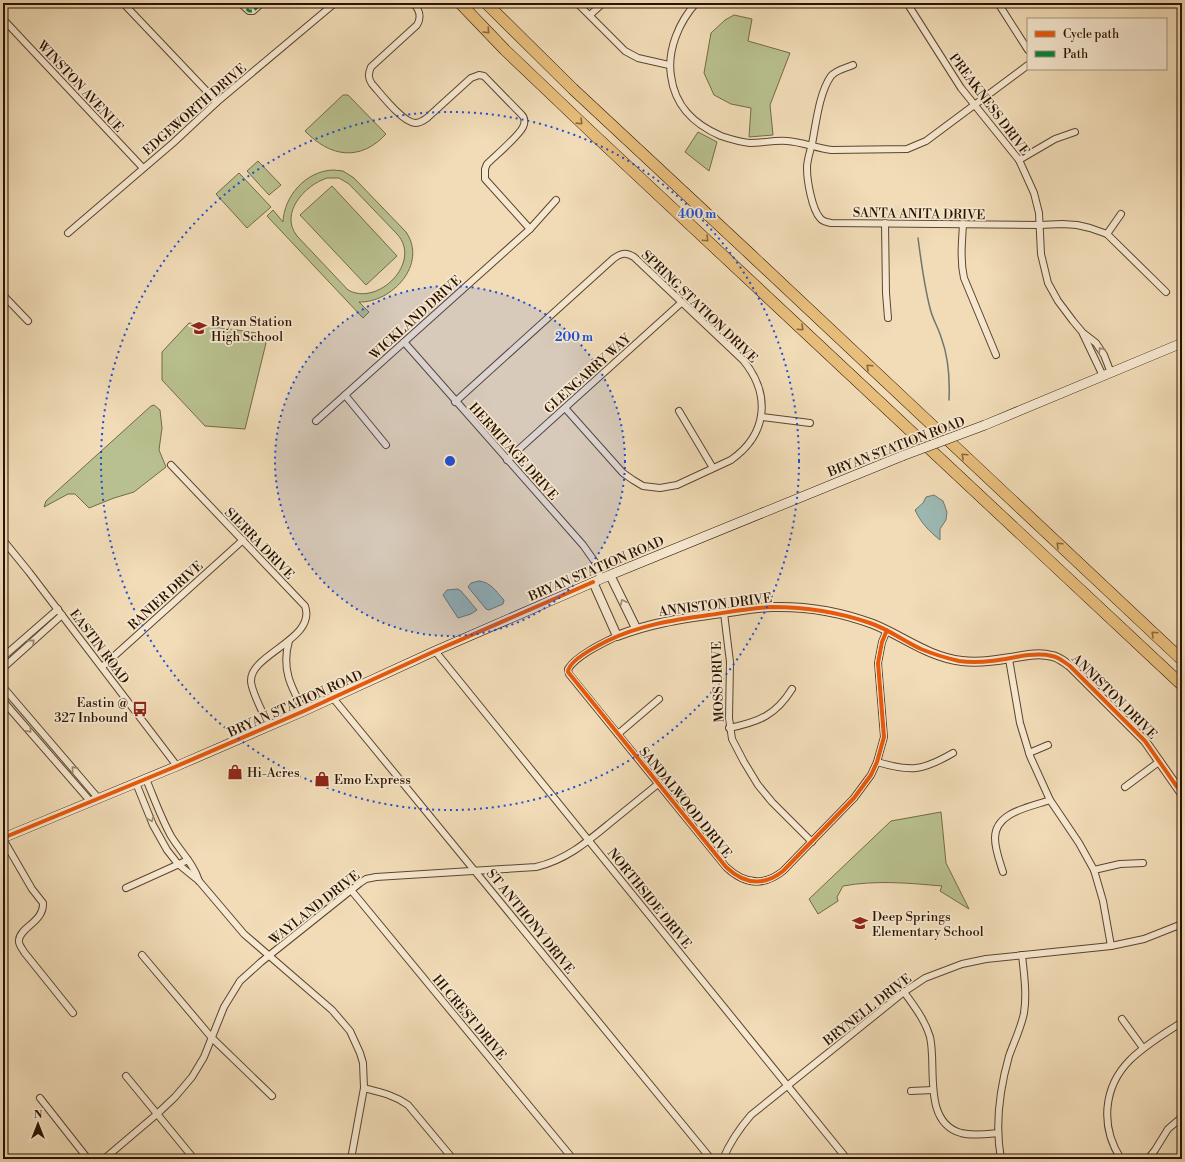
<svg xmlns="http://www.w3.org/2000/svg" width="1185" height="1162" font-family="'Libre Bodoni',serif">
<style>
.green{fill:#b9c08f;stroke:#726a48;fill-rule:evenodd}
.water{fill:#9cbab5;stroke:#6f776d}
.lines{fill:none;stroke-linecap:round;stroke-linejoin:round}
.stream{stroke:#6f776d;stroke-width:1.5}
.minor-casing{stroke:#5c452e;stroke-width:8}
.tertiary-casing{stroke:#5c452e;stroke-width:10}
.secondary-casing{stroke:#2b1300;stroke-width:10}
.motorway-casing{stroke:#2b1300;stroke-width:12}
.minor{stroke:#f6e8d0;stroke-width:6}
.tertiary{stroke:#f6e8d0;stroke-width:8}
.secondary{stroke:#f6e8d0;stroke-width:9}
.motorway{stroke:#e8be7c;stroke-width:11}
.secondary-bridge-casing{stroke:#2b1300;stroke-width:10;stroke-linecap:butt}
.secondary-bridge{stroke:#f6e8d0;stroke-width:9}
.quiet{stroke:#00873e;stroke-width:3;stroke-dasharray:6 3;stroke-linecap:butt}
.cycleway-casing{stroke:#f6e8d0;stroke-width:6}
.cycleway{stroke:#e8590c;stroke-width:4}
.oneway{stroke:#8a683e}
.oneway2{stroke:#9b8872}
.ring{fill:none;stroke:#1d4ed8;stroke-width:2;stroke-dasharray:2 4}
.labels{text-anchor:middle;stroke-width:3.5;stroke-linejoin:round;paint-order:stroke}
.street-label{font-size:13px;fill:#2b1300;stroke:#f6e8d0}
.poi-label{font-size:13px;fill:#2b1300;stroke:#f6e8d0;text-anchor:start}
.centre{fill:#1d4ed8;stroke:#f6e8d0;stroke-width:2}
.ring-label{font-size:12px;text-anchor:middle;font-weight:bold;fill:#1d4ed8;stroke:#f6e8d0;stroke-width:3.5;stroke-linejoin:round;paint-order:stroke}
</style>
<rect width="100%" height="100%" fill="#f1dcb7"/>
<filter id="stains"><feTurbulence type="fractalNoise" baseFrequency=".005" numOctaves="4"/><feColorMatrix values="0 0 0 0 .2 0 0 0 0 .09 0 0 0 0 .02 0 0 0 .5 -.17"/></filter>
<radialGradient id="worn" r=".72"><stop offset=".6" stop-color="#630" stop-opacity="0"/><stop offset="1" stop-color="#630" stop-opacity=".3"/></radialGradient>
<g class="green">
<polygon points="734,15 752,19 748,41 790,53 770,105 773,135 749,137 751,108 731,104 714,95 704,73 711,33 725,20"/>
<path d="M343,95h5l38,39c-26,28 -56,23 -81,-3z"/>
<polygon points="698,132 717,142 709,171 685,152"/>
<polygon points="258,161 281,185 269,195 247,171"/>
<path d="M333,170l10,1 11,7 52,54c22,32 -14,71 -47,70l10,10 -6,6 -96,-102 6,-6 10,12c1,-26 23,-51 50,-52zM327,178h12l10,6 48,50c26,28 -19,73 -49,56l-51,-54c-18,-23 8,-51 30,-58z"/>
<polygon points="239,173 271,207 247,228 216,194"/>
<polygon points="332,186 397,256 366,285 300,215"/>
<polygon points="189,323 257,333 266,343 245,429 205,426 162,380 162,352"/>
<polygon points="154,405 160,410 162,428 159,450 166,467 134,492 114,498 89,508 75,494 68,494 44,507 46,501 151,406"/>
<path d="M941,812l5,51 23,46 -29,-18 2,-5c-34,-3 -66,-6 -99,0l-6,11 1,4 -20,13 -9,-15 82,-78z"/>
</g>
<g class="water">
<path d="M934,495l9,6 4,11 -1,8 -6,9v11c-11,-9 -19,-17 -25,-30l8,-7 3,-6z"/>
<path d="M479,581c11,1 17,10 23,17l2,2 -1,4 -14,6 -3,-1 -18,-22 3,-4z"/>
<polygon points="458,589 461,591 477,610 471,614 458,618 443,595 447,590"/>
</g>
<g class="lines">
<path class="stream" d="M918,238c3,23 6,47 12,70 2,10 8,19 11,29 8,21 9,41 8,63"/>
<defs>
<g id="minor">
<polyline points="123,3 217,102"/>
<polyline points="240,3 249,11 253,11 262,3"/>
<path d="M413,3c6,6 9,14 4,22l-46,42c-3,7 -3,11 1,17 9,10 30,38 43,39 5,0 8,-2 12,-5l44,-40 8,-3 5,1 38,39c3,3 3,8 1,12 -5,10 -27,28 -36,37l-2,5v10l45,50"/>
<polyline points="577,3 625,51 638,58 669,65"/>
<path d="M696,3c-17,19 -29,47 -25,73 4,30 22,48 50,60 9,3 19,6 29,7 13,0 24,-3 37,-2 15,1 29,7 45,9l75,-1 19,-8 102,-76"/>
<polyline points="907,3 961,88 1019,160 1034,193 1039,213 1041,254 1048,283 1058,301 1073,321 1083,333 1096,343 1104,355 1111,373"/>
<polyline points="998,3 1028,50"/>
<polyline points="590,15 603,3"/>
<polyline points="3,19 143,168"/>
<path d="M853,65c-7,3 -17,5 -22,11 -12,17 -15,48 -19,68 -2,8 -5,16 -5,24 0,13 5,41 13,50 3,4 7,4 11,5l208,2 23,-1 15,1 13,3 17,6 59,58"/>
<polyline points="1019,160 1055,139 1075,132"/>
<polyline points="885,223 886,293 888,318"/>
<path d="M963,224c-1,18 -3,36 1,54l32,77"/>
<polyline points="68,233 173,143 217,102 335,3"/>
<polyline points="1107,234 1121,214"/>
<polyline points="3,295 28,321"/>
<polyline points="1083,334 1103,376"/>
<polyline points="404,342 583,545 595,562 601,579"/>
<polyline points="345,395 386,445"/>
<path d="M455,402l158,-143c8,-6 13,-7 21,-2l109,103c28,34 25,74 -12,100l-54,25 -17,3 -17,-2 -10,-6 -10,-7 -58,-65"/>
<polyline points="679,411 713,468"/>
<polyline points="762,417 810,423"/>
<polyline points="316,421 530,229 556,200"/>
<polyline points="507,460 681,303"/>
<path d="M171,465l134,141c12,33 -55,48 -54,75 0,10 13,34 18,45"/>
<polyline points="3,540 29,572 177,766"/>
<polyline points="724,613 730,662 729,718 732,739 744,762 758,785 772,802 812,842"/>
<path d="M617,636c-14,7 -40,19 -49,33l1,5 157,193c18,17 37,20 57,4l71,-73 17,-23 6,-13 7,-25 -6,-74 4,-21 5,-12"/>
<path d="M289,641c-8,28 2,46 15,70"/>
<polyline points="435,651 847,1159"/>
<polyline points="3,657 58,609"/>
<polyline points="1009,659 1020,723 1030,756 1050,800 1079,843 1094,870 1103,901 1111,946"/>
<polyline points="102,667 243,540"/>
<polyline points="3,668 62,615"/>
<polyline points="3,687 99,799"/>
<polyline points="333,698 711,1159"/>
<polyline points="3,701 91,802"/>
<path d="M729,728c30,-6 47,-13 63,-39"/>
<polyline points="618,734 659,699"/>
<polyline points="1029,753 1048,745"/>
<path d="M877,762c34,10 45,9 76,-9"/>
<path d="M146,779c8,19 15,39 25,57 9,15 23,28 28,45"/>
<polyline points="136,783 153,825 167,850 178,864 199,881 244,934 332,1010 350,1031 360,1053 363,1063 364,1088 351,1159"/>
<polyline points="1125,787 1160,761"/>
<path d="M3,839l29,50 11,14c1,19 -23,24 -24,37 -1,4 3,8 5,12l49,61"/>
<polyline points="1094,870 1120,864 1143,863"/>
<path d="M1003,872c-3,-10 -8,-22 -8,-34 0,-26 35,-31 55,-38"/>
<polyline points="126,888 188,860"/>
<polyline points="351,890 573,1159"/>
<polyline points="142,955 212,1038 272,1096"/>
<path d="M904,992c10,14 21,28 26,45 7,29 -8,85 31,96 12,3 26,1 37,0"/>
<polyline points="1122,1019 1143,1048"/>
<polyline points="126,1076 194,1159"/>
<path d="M364,1088c16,4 30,7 44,17l45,54"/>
<polyline points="911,1091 933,1090"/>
<polyline points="40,1098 88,1159"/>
<path d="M104,1159l53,-45 18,-17 17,-20 12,-20 20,-50 16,-26 21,-19 99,-79 6,-4 10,-2 160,-10c30,-7 51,-25 74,-44 16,-13 32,-26 48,-39"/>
<path d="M723,1159c7,-17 16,-30 28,-44l153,-123 21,-14 37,-14 24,-5 125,-13 33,-7 38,-15"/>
<path d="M1001,1159c-6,-33 -1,-71 8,-103 5,-14 12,-28 15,-43 3,-19 0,-39 -2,-58"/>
<path d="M1121,1159c-21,-32 -18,-72 9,-99 15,-15 34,-26 52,-38"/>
<polyline points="1148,1159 1155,1150 1168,1129 1182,1117"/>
</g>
<g id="tertiary">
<polyline points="610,575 636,628"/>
<path d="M593,582l24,54c34,-13 62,-17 97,-22 19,-2 38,-6 58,-7 34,-1 69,5 101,17 30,12 55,33 89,37 16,2 31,0 48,-3 13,-2 28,-6 42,-2 7,1 12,6 18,10l75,75 37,53"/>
</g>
<g id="secondary">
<polyline points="985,425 1182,343"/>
<polyline points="3,838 177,766 304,711 435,651 610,575 902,456"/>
</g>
<g id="motorway">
<polyline points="460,3 505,50 590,131 1182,685"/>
<polyline points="486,3 573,89 750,254 1182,660"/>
</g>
</defs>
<use href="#minor" class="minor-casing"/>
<use href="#tertiary" class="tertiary-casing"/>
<use href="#secondary" class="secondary-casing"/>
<use href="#motorway" class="motorway-casing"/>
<use href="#minor" class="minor"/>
<use href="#tertiary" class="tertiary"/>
<use href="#secondary" class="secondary"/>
<use href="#motorway" class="motorway"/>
<defs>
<polyline id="secondary-bridge" points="902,456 985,425"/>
</defs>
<use href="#secondary-bridge" class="secondary-bridge-casing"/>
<use href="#secondary-bridge" class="secondary-bridge"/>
<polyline class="quiet" points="240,3 249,11 253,11 262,3"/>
<defs>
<g id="cycleway">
<path d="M887,630l-5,12 -4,21 6,74 -7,25 -6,13 -17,23 -71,73c-20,16 -39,13 -57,-4l-158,-195c0,-11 29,-26 39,-31 33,-16 66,-21 102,-26 21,-3 42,-7 63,-8 33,0 66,5 98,16 18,6 34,18 51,26 12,5 25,9 38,12 19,3 38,0 57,-4 11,-2 24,-4 36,-1 7,1 12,6 18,10l75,75 37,53"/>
<polyline points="3,838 177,766 304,711 435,651 593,582"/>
</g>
</defs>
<use href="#cycleway" class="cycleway-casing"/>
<use href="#cycleway" class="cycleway"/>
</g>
<defs><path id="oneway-chevron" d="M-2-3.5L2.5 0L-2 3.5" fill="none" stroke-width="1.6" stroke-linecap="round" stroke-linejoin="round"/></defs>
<g class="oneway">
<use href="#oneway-chevron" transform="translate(487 31) rotate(46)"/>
<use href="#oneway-chevron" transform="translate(580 122) rotate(44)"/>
<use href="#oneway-chevron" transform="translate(706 239) rotate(43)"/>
<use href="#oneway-chevron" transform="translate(801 328) rotate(43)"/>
<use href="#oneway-chevron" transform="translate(869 367) rotate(-137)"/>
<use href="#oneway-chevron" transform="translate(964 456) rotate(-137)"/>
<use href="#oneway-chevron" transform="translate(1059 545) rotate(-137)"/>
<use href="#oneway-chevron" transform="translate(1154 634) rotate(-137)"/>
</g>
<g class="oneway2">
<use href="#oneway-chevron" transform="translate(1101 350) rotate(-123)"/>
<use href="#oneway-chevron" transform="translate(623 602) rotate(-116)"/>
<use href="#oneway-chevron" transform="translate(32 642) rotate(-41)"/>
<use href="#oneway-chevron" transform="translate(29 730) rotate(49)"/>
<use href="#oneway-chevron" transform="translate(74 769) rotate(-131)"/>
<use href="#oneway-chevron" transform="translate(151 819) rotate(68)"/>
</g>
<circle cx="450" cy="461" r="175" fill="#1d4ed8" fill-opacity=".12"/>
<g class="ring">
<circle cx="450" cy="461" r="175"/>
<circle cx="450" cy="461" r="349"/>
</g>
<defs>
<symbol id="school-bare" viewBox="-9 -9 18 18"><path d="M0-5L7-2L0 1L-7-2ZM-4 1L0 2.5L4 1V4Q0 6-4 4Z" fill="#8f2418" stroke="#f6e8d0" stroke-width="2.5" paint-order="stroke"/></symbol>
<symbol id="bus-bare" viewBox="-9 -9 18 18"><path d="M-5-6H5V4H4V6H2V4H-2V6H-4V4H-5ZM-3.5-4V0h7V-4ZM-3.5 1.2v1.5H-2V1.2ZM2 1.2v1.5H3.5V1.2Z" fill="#8f2418" stroke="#f6e8d0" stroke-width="2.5" paint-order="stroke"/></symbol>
<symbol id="shop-bare" viewBox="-9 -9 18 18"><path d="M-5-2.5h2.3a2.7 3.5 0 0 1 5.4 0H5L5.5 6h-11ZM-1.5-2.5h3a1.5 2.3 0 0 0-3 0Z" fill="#8f2418" stroke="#f6e8d0" stroke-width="2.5" paint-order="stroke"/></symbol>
</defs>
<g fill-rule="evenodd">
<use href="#school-bare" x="188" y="317" width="22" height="22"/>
<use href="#bus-bare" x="129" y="698" width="22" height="22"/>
<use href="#shop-bare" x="224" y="761" width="22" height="22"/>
<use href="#shop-bare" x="311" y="768" width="22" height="22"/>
<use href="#school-bare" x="849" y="912" width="22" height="22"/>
</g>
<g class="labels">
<g class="street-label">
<text transform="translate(81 86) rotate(47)" y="5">WINSTON AVENUE</text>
<text transform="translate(990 104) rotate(53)" y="5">PREAKNESS DRIVE</text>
<text transform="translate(194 109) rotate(-41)" y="5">EDGEWORTH DRIVE</text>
<text transform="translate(919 213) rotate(1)" y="5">SANTA ANITA DRIVE</text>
<text transform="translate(700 306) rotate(44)" y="5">SPRING STATION DRIVE</text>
<text transform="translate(415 317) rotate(-42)" y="5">WICKLAND DRIVE</text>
<text transform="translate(587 373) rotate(-42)" y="5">GLENGARRY WAY</text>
<text transform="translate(896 446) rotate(-21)" y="5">BRYAN STATION ROAD</text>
<text transform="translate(514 451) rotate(48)" y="5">HERMITAGE DRIVE</text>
<text transform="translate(260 543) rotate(46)" y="5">SIERRA DRIVE</text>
<text transform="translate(596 568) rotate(-23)" y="5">BRYAN STATION ROAD</text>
<text transform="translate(165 595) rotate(-42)" y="5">RANIER DRIVE</text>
<text transform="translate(715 604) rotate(-7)" y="5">ANNISTON DRIVE</text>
<text transform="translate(100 646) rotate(53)" y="5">EASTIN ROAD</text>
<text transform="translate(717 682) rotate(-92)" y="5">MOSS DRIVE</text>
<text transform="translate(1115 696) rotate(45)" y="5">ANNISTON DRIVE</text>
<text transform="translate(295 703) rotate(-24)" y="5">BRYAN STATION ROAD</text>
<text transform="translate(686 802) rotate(51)" y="5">SANDALWOOD DRIVE</text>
<text transform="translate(650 898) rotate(51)" y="5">NORTHSIDE DRIVE</text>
<text transform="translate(314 907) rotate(-38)" y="5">WAYLAND DRIVE</text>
<text transform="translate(531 921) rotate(51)" y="5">ST ANTHONY DRIVE</text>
<text transform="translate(867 1009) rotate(-38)" y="5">BRYNELL DRIVE</text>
<text transform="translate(470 1017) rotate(50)" y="5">HI CREST DRIVE</text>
</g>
<g class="poi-label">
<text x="211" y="326">Bryan Station<tspan x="211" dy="15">High School</tspan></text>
<text x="128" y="707" text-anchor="end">Eastin @<tspan x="128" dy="15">327 Inbound</tspan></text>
<text x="247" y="777">Hi-Acres</text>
<text x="334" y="784">Emo Express</text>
<text x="872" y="921">Deep Springs<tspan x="872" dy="15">Elementary School</tspan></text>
</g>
</g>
<circle cx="450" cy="461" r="6" class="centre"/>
<g class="ring-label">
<text x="697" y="218">400 m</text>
<text x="574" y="341">200 m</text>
</g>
<rect width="1185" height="1162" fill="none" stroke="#f1dcb7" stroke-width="16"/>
<rect x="4" y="4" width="1177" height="1154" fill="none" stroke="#2b1300" stroke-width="2"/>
<rect x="8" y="8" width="1169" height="1146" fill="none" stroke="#2b1300"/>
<rect x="1027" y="18" width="140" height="52" fill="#f6e8d0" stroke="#a5937d"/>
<rect x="1035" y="31" width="20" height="6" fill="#e8590c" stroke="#a5937d"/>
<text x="1063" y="38" font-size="12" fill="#2b1300">Cycle path</text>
<rect x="1035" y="51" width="20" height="6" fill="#00873e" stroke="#a5937d"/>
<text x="1063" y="58" font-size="12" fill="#2b1300">Path</text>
<g transform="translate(38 1124)" stroke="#f6e8d0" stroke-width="3" paint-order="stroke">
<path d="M0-3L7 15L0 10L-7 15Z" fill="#2b1300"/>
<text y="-6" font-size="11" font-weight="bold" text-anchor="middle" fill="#2b1300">N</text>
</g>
<rect width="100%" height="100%" filter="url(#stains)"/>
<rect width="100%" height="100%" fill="url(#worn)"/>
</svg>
